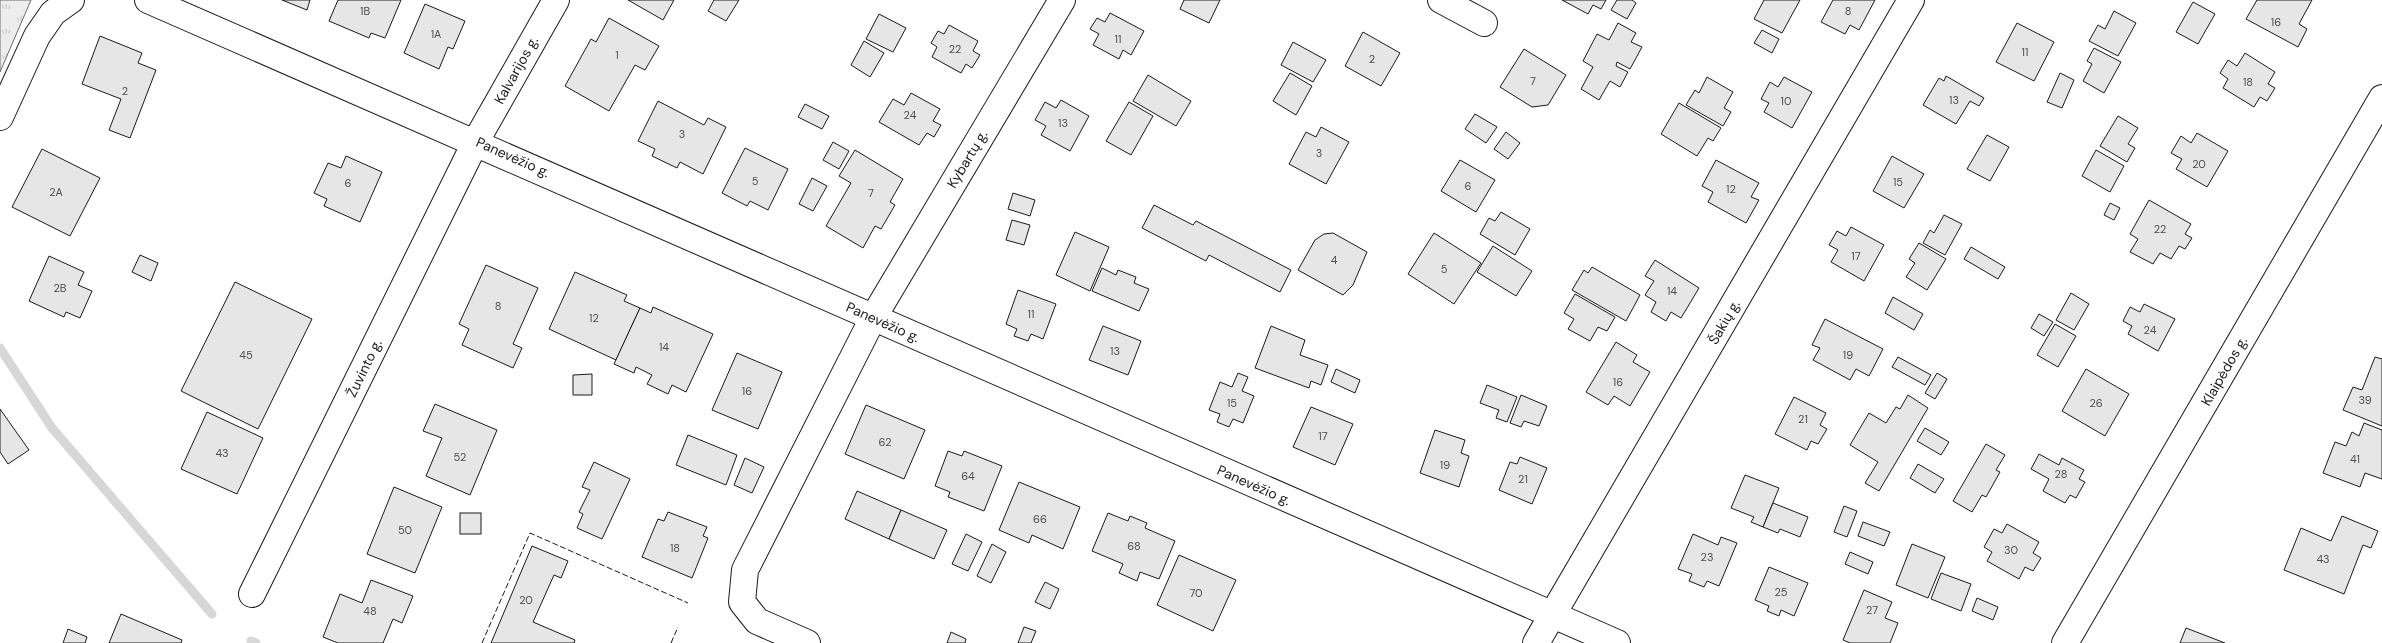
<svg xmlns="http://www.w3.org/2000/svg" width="2382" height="643" font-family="'DM Sans',sans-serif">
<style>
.grass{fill:url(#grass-tufts);stroke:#6a6a6a}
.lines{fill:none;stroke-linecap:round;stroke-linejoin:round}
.stream{stroke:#d7d7d7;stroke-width:9}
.building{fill:#e6e6e6;stroke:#1a1a1a}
.street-casing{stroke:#1a1a1a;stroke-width:28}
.street{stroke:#fff;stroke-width:26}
.fence{stroke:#1a1a1a;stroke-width:1;stroke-dasharray:6 2.5;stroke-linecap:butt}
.labels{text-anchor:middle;stroke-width:4;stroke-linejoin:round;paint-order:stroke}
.number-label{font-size:11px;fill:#4d4d4d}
.street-label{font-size:14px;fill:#1a1a1a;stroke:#fff}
</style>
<defs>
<pattern id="grass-tufts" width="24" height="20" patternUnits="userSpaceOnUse" patternTransform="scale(1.25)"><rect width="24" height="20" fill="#ededed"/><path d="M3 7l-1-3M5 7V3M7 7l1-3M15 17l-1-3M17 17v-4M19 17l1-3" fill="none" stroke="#cbcbcb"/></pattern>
</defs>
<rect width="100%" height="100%" fill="#fff"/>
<polygon class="grass" points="0,0 31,0 0,72"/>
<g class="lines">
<g class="stream">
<polyline points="0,348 52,428 212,614"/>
<polyline points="251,641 256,643"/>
</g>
</g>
<g class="building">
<polygon points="282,0 310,0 307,10"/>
<polygon points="338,0 401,0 385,38 371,33 369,38 329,21"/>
<polygon points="628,0 674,0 663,20"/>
<polygon points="714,0 739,0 726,21 708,11"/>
<polygon points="1184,0 1220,0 1209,23 1180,9"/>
<polygon points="1562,0 1606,0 1601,9 1593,5 1588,14"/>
<polygon points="1617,0 1632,0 1636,3 1627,19 1611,10"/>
<polygon points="1764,0 1800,0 1782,33 1754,19"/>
<polygon points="1833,0 1875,0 1859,30 1850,25 1845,34 1821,22"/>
<polygon points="2257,0 2312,0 2299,24 2307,29 2298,47 2246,19"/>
<polygon points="2193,2 2215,14 2198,44 2176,32"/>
<polygon points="425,4 465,21 453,49 448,47 439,69 404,53"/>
<polygon points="2114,11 2136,23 2118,56 2089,41 2098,25 2105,29"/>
<polygon points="1110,13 1144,31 1131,55 1123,50 1119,59 1093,45 1099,34 1090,29 1097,18 1105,22"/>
<polygon points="879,14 906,28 893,52 866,39"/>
<polygon points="609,18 659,46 645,70 635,65 609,111 565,86 591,39 596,42"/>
<polygon points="1618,23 1636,33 1631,42 1642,47 1630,69 1617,62 1616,66 1628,72 1620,87 1610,81 1599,100 1581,89 1593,67 1583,61 1597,34 1609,40"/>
<polygon points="2017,23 2054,42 2034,81 1996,62"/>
<polygon points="949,25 978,41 973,51 980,55 972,68 966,64 961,73 932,57 937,47 931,43 938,31 944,34"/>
<polygon points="1762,30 1779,39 1772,53 1754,43"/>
<polygon points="1363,32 1400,53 1381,86 1345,66"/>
<polygon points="100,36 142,53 138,63 156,70 130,138 109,130 121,99 82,84"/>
<polygon points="864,41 884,53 870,77 851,65"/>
<polygon points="1293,42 1326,60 1313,82 1281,65"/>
<polygon points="2094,48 2121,62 2104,93 2083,81 2092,64 2087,61"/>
<polygon points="1524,49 1566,75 1548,105 1532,107 1500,87"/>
<polygon points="2245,53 2275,72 2268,84 2275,88 2267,101 2260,97 2254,107 2223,88 2228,79 2220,73 2228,60 2237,66"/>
<polygon points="1290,73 1312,86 1296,115 1273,101"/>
<polygon points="2060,73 2074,80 2062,108 2047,102"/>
<polygon points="1148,75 1191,101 1176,126 1133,101"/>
<polygon points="1946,76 1984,98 1979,106 1970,101 1956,124 1923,105 1939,78 1944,81"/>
<polygon points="1707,77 1733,92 1724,108 1731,112 1723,126 1686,105 1695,90 1699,93"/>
<polygon points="1784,77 1812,92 1792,128 1764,112 1769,103 1761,99 1770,82 1778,87"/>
<polygon points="911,93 940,109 933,121 941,125 934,137 927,133 919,145 879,122 893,99 904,105"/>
<polygon points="1061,100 1089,116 1070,151 1041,135 1046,126 1035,120 1045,102 1056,108"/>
<polygon points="658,101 704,125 708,118 726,127 703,174 680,162 677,168 652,156 655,149 638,141"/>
<polygon points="1129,102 1153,116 1131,155 1106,141"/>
<polygon points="1679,103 1721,128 1713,141 1708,138 1697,156 1661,134"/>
<polygon points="805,104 829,116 822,129 798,117"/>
<polygon points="1475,114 1497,127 1486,143 1465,129"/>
<polygon points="2118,116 2138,128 2128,144 2135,148 2127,162 2100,146"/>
<polygon points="1321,127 1349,142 1326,184 1289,164 1306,132 1316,137"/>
<polygon points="1506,132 1520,143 1508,159 1494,149"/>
<polygon points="2197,133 2228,151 2207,187 2176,169 2182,159 2171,153 2181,136 2191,143"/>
<polygon points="1987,135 2009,147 1990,181 1967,169"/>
<polygon points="833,142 849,151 839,169 823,160"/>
<polygon points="745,148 788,169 768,210 750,201 747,206 722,193"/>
<polygon points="42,149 100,178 70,236 12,207"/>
<polygon points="855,150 903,179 890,202 895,205 881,229 875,226 863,248 826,226 851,183 839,176"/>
<polygon points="2096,150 2124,166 2110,192 2082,176"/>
<polygon points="346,156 382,172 360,222 324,206 327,199 314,193 328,163 341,168"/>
<polygon points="1892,156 1924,174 1904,208 1873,191"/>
<polygon points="1460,160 1495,180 1476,212 1441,191"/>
<polygon points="1716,160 1759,183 1751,197 1759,200 1746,223 1708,202 1713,192 1702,186"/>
<polygon points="812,178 827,186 813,211 799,204"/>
<polygon points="1013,193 1035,200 1030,216 1008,209"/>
<polygon points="2149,200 2191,224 2185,234 2192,238 2185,249 2179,246 2171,259 2160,253 2153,264 2130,252 2138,239 2130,234"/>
<polygon points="2110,203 2120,208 2114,220 2104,215"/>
<polygon points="1154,205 1193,225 1196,221 1291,270 1280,292 1209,255 1206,261 1142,228"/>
<polygon points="1501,212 1530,229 1515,255 1480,234 1489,218 1495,221"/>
<polygon points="1944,215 1962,224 1945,255 1923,243 1930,230 1934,233"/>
<polygon points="1012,220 1030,225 1024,245 1006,240"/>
<polygon points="1851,227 1884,245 1864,281 1831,262 1838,250 1829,245 1837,231 1846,236"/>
<polygon points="1075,232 1109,247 1090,291 1056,275"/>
<polygon points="1333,233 1367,252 1353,285 1343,295 1298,270 1315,240 1324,234"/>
<polygon points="1434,233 1481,263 1454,304 1408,274"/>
<polygon points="1919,243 1946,259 1927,290 1906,277 1915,263 1909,259"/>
<polygon points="1493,246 1532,271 1516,296 1477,272"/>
<polygon points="1971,247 2005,267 1998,279 1964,259"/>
<polygon points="140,255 158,263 151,281 132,272"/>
<polygon points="49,256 84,272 78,285 92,291 80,318 66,312 64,317 29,301"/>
<polygon points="1655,260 1699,288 1681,318 1671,312 1666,321 1651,312 1656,302 1645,295 1654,281 1645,276"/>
<polygon points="486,265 538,288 513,344 522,348 513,368 462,345 469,329 459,324"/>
<polygon points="1592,267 1640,295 1626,321 1572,290 1584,270 1588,273"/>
<polygon points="1102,268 1116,275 1118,270 1136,277 1134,283 1149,289 1139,311 1092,291"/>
<polygon points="575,272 627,295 624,301 640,308 616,360 549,329"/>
<polygon points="235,282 312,319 258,429 181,391"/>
<polygon points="1018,290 1056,304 1043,339 1031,334 1028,341 1014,336 1017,329 1006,324"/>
<polygon points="2071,293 2089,304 2074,330 2056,320"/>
<polygon points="1575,294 1615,317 1607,331 1598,327 1590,341 1568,329 1574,319 1564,313"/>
<polygon points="1893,297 1923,314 1914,330 1885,313"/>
<polygon points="2144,304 2175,319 2158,351 2128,334 2132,326 2123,321 2130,307 2140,312"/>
<polygon points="653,307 713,334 686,392 672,385 668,394 647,384 652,375 636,367 634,373 614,364 640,308 651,313"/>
<polygon points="2039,314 2053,322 2044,336 2031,328"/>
<polygon points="1825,319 1883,349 1869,376 1856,369 1850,380 1813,360 1820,348 1812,345"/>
<polygon points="2055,324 2076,336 2058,367 2037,355"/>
<polygon points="1103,326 1141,341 1128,375 1089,360"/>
<polygon points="1271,326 1305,340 1300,355 1328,365 1321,385 1311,381 1309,388 1255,368"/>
<polygon points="1616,342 1637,355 1633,362 1650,372 1630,406 1614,396 1608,405 1586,392"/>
<polygon points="737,353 782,372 758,429 712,410"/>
<polygon points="1898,357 1931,375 1925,385 1892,367"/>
<polygon points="2375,357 2382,359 2382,426 2343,410 2353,387 2362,390"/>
<polygon points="1336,369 1360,380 1355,393 1331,382"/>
<polygon points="2086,369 2129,394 2105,436 2062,411"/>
<polygon points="1238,373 1248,377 1242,391 1254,396 1243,423 1233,419 1229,427 1217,422 1220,414 1209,410 1220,382 1232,387"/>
<polygon points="1937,373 1947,379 1935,399 1925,393"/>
<polygon points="592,374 592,395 573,395 573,375"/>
<polygon points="1487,385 1517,397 1507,422 1496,418 1499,410 1480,403"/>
<polygon points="1521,395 1547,406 1539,426 1524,421 1521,427 1510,423"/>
<polygon points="1908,395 1928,408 1879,491 1865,483 1878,462 1850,445 1869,413 1886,423 1896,407 1900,409"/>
<polygon points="1794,397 1826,413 1820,425 1827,429 1818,444 1811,441 1807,450 1775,434"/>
<polygon points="435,404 497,430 470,495 426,476 442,438 423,431"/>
<polygon points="866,405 925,430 904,479 845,454"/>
<polygon points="1311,407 1353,424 1335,465 1293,447"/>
<polygon points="0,409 29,450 8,464 0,452"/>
<polygon points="207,412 263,438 237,494 181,469"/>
<polygon points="2364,423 2382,430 2382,479 2365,473 2360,487 2323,473 2335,442 2346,446 2352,432 2359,436"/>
<polygon points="1925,428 1949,442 1941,455 1917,441"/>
<polygon points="1435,430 1465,440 1461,453 1469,456 1459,487 1420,473"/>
<polygon points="688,435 737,455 726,485 676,465"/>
<polygon points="1986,444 2005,455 1996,470 2000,472 1986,497 1982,495 1972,512 1953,501"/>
<polygon points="948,451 962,456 964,451 1002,466 984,511 948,497 950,492 935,486"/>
<polygon points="2039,454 2059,465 2062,458 2084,470 2079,479 2085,482 2076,498 2070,495 2065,503 2043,491 2049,479 2031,469"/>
<polygon points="1520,457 1547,468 1532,504 1499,490 1510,462 1517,464"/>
<polygon points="745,458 764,467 752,493 734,485"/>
<polygon points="594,462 630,479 602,539 577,528 583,514 579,512 590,490 582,487"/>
<polygon points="1918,464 1944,479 1935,493 1910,478"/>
<polygon points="1745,475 1779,488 1763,527 1751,522 1754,517 1731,508"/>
<polygon points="1019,482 1080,507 1063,549 1032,535 1029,543 999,530"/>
<polygon points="394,487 442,507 415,573 367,554"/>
<polygon points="857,491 901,510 889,539 845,519"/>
<polygon points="1773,503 1808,517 1800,537 1780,529 1778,533 1763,527"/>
<polygon points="1844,506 1857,511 1847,537 1834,532"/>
<polygon points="901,510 947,530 934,559 889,539"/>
<polygon points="668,512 707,527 703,536 708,538 692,578 642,557 658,519 664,521"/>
<rect x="460" y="513" width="21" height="21"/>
<polygon points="1108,513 1128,521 1130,516 1147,523 1145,528 1175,541 1159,579 1140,572 1137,581 1119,573 1123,564 1092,551"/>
<polygon points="2342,516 2378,531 2371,548 2363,545 2344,594 2284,570 2301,528 2331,541"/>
<polygon points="1863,522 1890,532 1884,546 1858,536"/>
<polygon points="2007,524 2039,542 2033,553 2041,558 2033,571 2025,567 2019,579 1987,561 1992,552 1984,547 1994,529 2002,533"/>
<polygon points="966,534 982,542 968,571 952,564"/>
<polygon points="1693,534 1718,545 1721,537 1737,543 1719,586 1707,581 1704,587 1689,581 1692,574 1678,569"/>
<polygon points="992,544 1006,552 991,583 977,576"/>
<polygon points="1912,544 1945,557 1928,598 1896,585"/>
<polygon points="532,546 568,561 561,578 554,575 533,622 575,640 574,643 491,643"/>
<polygon points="1850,552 1873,562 1868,574 1845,564"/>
<polygon points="1179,555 1236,580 1213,631 1157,605"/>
<polygon points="1769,567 1808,583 1794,616 1781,610 1779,616 1767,611 1769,606 1755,600"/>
<polygon points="1941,573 1971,584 1961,611 1931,599"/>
<polygon points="371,580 413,596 402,623 393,619 383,643 338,643 323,637 340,594 362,603"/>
<polygon points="1045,582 1059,589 1050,609 1035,602"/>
<polygon points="1864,590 1892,602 1885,618 1898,623 1890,643 1850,643 1843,640"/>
<polygon points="1977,598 1998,607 1993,620 1972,611"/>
<polygon points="121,614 182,640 181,643 109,643"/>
<polygon points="1024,627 1036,631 1031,643 1018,643"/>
<polygon points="2186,628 2225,643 2180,643"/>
<polygon points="68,629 87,637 85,643 63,643"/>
<polygon points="951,632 966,639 965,643 947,643"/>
</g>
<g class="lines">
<defs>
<g id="street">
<path d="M148,0c492,211 978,433 1469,643"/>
<polyline points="1441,0 1484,23"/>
<polyline points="0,117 37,36 53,13 71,0"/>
<polyline points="252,594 476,141 556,0"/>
<polyline points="807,643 757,621 742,602 745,570 873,318 1062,0"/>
<polyline points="1536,643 1911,0"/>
<polyline points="2065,643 2382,98"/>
</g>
</defs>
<use href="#street" class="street-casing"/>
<use href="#street" class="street"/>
<g class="fence">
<polyline points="482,643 530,533 688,603"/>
<polyline points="671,643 678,627"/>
</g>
</g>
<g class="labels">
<g class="number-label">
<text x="365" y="15">1B</text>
<text x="1848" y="15">8</text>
<text x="2276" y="26">16</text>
<text x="436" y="38">1A</text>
<text x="1118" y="43">11</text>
<text x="955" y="53">22</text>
<text x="2025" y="56">11</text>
<text x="617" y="59">1</text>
<text x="1372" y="63">2</text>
<text x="1533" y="85">7</text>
<text x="2248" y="86">18</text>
<text x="125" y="95">2</text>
<text x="1954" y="104">13</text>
<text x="1786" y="105">10</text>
<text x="910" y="119">24</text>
<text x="1063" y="127">13</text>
<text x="682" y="138">3</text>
<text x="1319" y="157">3</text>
<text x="2199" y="168">20</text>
<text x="755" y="185">5</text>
<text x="1898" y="186">15</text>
<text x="348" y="187">6</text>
<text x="1468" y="190">6</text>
<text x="1731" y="193">12</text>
<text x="56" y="196">2A</text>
<text x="871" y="197">7</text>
<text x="2160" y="233">22</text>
<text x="1856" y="260">17</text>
<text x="1334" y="264">4</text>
<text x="1444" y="273">5</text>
<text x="60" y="292">2B</text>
<text x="1672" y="295">14</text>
<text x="498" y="310">8</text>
<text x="1031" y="318">11</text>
<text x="594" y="322">12</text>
<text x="2150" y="334">24</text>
<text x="664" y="351">14</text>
<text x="1115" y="355">13</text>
<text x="246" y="359">45</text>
<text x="1848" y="359">19</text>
<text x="1618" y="386">16</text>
<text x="747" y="395">16</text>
<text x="2365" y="404">39</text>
<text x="1232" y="407">15</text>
<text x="2096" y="407">26</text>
<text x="1803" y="423">21</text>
<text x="1323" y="440">17</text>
<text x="885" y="446">62</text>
<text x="222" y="457">43</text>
<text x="460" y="461">52</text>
<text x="2355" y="463">41</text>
<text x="1445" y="469">19</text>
<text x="2061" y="478">28</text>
<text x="968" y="480">64</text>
<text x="1523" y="483">21</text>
<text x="1040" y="523">66</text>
<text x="405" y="534">50</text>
<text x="1134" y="550">68</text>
<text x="675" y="552">18</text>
<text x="2011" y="554">30</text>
<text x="1707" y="561">23</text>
<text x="2323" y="563">43</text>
<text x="1781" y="596">25</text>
<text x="1196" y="597">70</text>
<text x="526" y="604">20</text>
<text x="1872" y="614">27</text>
<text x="370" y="615">48</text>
</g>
<g class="street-label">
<text transform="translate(516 70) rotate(-61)" y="5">Kalvarijos g.</text>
<text transform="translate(513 157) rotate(24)" y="5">Panevėžio g.</text>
<text transform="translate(967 159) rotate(-59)" y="5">Kybartų g.</text>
<text transform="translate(883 322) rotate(24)" y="5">Panevėžio g.</text>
<text transform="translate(1724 322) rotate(-60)" y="5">Šakių g.</text>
<text transform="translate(364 368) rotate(-64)" y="5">Žuvinto g.</text>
<text transform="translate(2224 371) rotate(-60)" y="5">Klaipėdos g.</text>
<text transform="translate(1254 485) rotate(24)" y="5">Panevėžio g.</text>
</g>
</g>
</svg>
